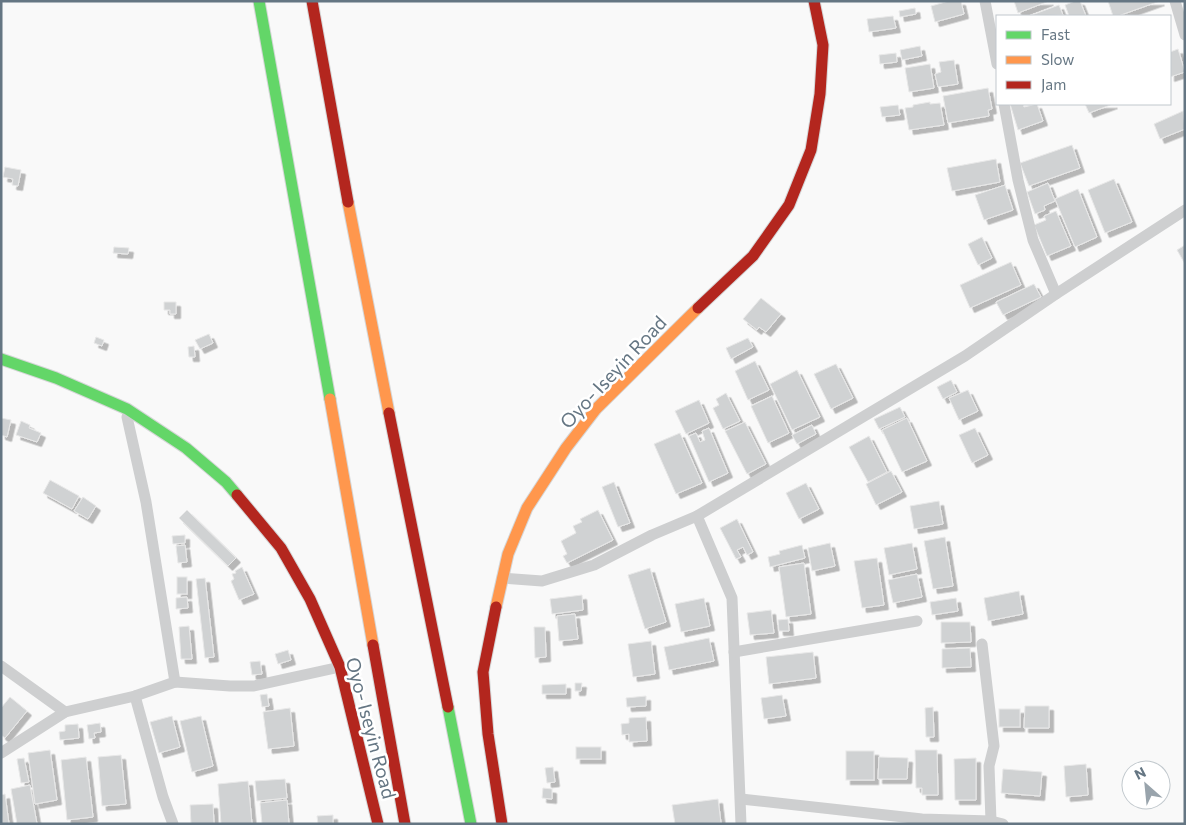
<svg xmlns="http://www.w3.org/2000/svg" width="1186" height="825" font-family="Commissioner,sans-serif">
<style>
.building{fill:#d0d2d3;stroke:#e8e8e8;filter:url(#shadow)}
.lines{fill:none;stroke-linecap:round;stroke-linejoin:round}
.fast-casing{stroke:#d5d6d7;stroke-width:13}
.slow-casing{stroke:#d5d6d7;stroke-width:13}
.jam-casing{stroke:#d5d6d7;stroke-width:13}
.street{stroke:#cecfd0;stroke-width:11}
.fast{stroke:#63d668;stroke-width:11}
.slow{stroke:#ff974d;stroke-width:11}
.jam{stroke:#b3261e;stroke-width:11}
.labels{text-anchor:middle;stroke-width:5;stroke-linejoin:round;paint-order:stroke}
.street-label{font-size:19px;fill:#657683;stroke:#fff}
</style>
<defs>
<filter id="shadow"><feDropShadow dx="4.5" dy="4.5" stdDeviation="0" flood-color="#0004"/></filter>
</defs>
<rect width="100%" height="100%" fill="#f9f9f9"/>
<g class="building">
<polygon points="949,1 961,1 964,14 935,22 931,6"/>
<polygon points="1014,1 1049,1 1018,13"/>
<polygon points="1075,1 1080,1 1086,16 1069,16 1065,5"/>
<polygon points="1108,1 1160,1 1118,16 1113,16"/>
<polygon points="1059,5 1063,15 1029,16"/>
<polygon points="915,8 916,14 900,17 899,11"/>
<polygon points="893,16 896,28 869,32 867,19"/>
<polygon points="920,46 922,56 902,60 900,50"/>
<polygon points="1178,49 1185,72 1170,77 1170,52"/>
<polygon points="896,53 897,62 880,64 879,55"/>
<polygon points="954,60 958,84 938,87 935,74 941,72 939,62"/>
<polygon points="930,64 934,88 909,92 905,68"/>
<polygon points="988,88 992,109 988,110 989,116 948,123 943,96"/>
<polygon points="930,102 930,104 940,103 944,125 909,130 905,108 913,107 913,105"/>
<polygon points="1010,104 1023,104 1024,107 1037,104 1043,121 1018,130"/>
<polygon points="1085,104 1113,104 1089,113"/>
<polygon points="898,105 900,115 882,117 880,107"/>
<polygon points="1183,111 1185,129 1160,139 1154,124"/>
<polygon points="1072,145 1080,168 1029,186 1020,163"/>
<polygon points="996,159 1000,182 952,191 947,168"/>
<polygon points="5,167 21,170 18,186 12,185 13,179 3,177"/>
<polygon points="1114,179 1132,222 1105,233 1088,190"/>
<polygon points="1048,183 1055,201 1044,206 1045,210 1035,214 1027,192"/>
<polygon points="1005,185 1013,210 984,220 975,195"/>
<polygon points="1078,189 1097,237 1075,247 1055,199"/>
<polygon points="1056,211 1071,246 1047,256 1034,225 1046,220 1044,216"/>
<polygon points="982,237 992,258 978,265 968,244"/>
<polygon points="1185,245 1185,264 1177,250"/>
<polygon points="114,247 129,248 128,254 113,253"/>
<polygon points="1011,262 1021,285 970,308 960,285"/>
<polygon points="1034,284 1041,297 1003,315 996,302"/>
<polygon points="761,298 781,314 766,332 759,327 757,330 743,319"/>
<polygon points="164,302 176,302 176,314 170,314 170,310 164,310"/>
<polygon points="209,334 213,343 200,349 195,340"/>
<polygon points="96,337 104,340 102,346 94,343"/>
<polygon points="748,338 753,347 731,359 726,348"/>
<polygon points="194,346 195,357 189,357 188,347"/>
<polygon points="755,361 769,390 748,400 735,371"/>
<polygon points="836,364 853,398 831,409 814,374"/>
<polygon points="797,370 820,417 792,430 770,384"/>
<polygon points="951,380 957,392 943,399 937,387"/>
<polygon points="968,390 978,411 959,420 949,398"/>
<polygon points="726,393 740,421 723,429 713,408 719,405 716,399"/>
<polygon points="772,396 789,433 768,443 751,406"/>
<polygon points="699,400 709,423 686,434 675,411"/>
<polygon points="900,407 905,417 879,429 874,419"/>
<polygon points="1,418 11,420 7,437 1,435"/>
<polygon points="907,418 927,461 902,472 882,430"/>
<polygon points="21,421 30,425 29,428 41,433 37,442 16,435"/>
<polygon points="745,422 766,464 747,474 725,431"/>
<polygon points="812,425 816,434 797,444 792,435"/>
<polygon points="709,428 728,473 709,482 689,436 696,433 700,442 705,440 702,431"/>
<polygon points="975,428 988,455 972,463 959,435"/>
<polygon points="680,433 702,483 676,494 654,444"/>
<polygon points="869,436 887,472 868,482 849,447"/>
<polygon points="891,471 902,492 876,505 866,484"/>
<polygon points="50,480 79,496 72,509 43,493"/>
<polygon points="614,482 630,523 618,527 602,487"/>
<polygon points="806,483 819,509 799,519 786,493"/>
<polygon points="83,497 96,506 88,519 74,511"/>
<polygon points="939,501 943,524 914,529 910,506"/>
<polygon points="187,510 236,558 228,566 179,518"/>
<polygon points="598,510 613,540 567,563 563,556 567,554 561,541 576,533 573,526 582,522 580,519"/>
<polygon points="737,519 753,552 747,555 743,547 737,550 741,557 736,559 720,528"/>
<polygon points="185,535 185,543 173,544 172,536"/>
<polygon points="945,537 953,586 933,589 924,541"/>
<polygon points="830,543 835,566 812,571 808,548"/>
<polygon points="912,543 917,569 889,575 884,548"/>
<polygon points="185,545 187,562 178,563 176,546"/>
<polygon points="802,545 805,558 770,567 768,557 780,554 779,551"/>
<polygon points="877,558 884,605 862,608 854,561"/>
<polygon points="804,563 811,614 786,617 779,567"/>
<polygon points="242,567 254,594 239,600 231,581 234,579 232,574 236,573 235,571"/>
<polygon points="650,568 666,622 645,629 628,575"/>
<polygon points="917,574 922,597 893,603 888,580"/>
<rect x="177" y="577" width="10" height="17"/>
<polygon points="205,578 214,657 205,658 196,579"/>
<polygon points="1019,591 1023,614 988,621 984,598"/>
<polygon points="582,595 583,610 552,614 550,599"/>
<polygon points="187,597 188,608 176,609 176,598"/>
<polygon points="704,598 710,626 681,632 675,604"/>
<polygon points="956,598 958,611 932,615 930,602"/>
<polygon points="771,610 774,633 750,635 747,613"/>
<polygon points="575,614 578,639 559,641 557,616"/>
<polygon points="788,619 789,631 779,631 778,620"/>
<polygon points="941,622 970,622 971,642 941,643"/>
<polygon points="189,626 192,659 181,659 179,627"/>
<polygon points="534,627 545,627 546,657 535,658"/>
<polygon points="709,638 714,661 669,670 664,647"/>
<polygon points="651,641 655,674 633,677 628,644"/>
<polygon points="970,648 971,667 942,668 942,649"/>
<polygon points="288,650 291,660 278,664 275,654"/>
<polygon points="813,652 816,678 769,684 766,657"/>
<polygon points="260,661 262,674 252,675 250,662"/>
<polygon points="575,683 582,683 581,691 575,691"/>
<polygon points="566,684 566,694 542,694 542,685"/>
<polygon points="267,694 269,706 262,707 260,695"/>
<polygon points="782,695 786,716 764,719 761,698"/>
<polygon points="646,696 646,706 627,707 626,698"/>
<polygon points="10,697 27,711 5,738 1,735 1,708"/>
<polygon points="1025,706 1049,706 1049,728 1024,728"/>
<polygon points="933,707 934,737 926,737 925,708"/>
<polygon points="290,708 294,746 268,749 263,712"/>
<rect x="999" y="709" width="21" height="18"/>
<polygon points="172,716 180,747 159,753 150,722"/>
<polygon points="201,716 213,766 192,772 180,721"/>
<polygon points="646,717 647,741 629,742 629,734 622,735 621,724 629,723 629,718"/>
<polygon points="100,723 101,732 94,733 95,738 89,739 87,725"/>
<polygon points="78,724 79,738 60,740 59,732 65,731 65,725"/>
<rect x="576" y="747" width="25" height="12"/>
<polygon points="50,750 57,800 35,804 28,753"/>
<polygon points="915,750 937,750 938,795 922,795 922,788 916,788"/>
<rect x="846" y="751" width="28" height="29"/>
<polygon points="121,755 126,804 102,806 98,757"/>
<polygon points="86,757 93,817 67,820 61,760"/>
<polygon points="879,757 908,758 907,779 878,779"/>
<polygon points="24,758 29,782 21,783 17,759"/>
<polygon points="976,758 976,800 955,800 954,759"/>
<polygon points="1086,764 1088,795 1066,797 1064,766"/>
<polygon points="553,767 555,782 547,783 545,768"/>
<polygon points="1003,769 1042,772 1040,796 1001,793"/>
<polygon points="285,779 287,798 257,801 255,781"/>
<polygon points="248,781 252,824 221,824 218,784"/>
<polygon points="30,785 37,824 17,824 11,789"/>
<polygon points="543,788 552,789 552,799 542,798"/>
<polygon points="5,794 9,824 1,824 1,795"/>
<polygon points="718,799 721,823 675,824 672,805"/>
<polygon points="287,800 289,824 262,824 260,803"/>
<polygon points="213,804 214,824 191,824 190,805"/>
<polygon points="333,815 333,824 318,824 317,816"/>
</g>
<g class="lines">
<defs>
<g id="fast">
<polyline points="259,1 330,399"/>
<polyline points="1,359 56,378 127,409 186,448 226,482 237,495"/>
<polyline points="448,707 471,824"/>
</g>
<g id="slow">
<polyline points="348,202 389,413"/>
<polyline points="330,399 373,645"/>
<polyline points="496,607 508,554 527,508 566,448 596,409 698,308"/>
</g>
<g id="jam">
<polyline points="312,1 348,202"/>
<polyline points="698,308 753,256 789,205 811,150 820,94 823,45 814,1"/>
<polyline points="389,413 448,707"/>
<polyline points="237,495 281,548 310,599 340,667 378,824"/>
<polyline points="496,607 483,672 488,734 502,824"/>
<polyline points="373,645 405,824"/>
</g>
</defs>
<use href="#fast" class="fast-casing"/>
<use href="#slow" class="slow-casing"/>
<use href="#jam" class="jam-casing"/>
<g class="street">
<polyline points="985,1 997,64"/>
<polyline points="1175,1 1185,35"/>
<polyline points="1004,104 1018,180 1033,240 1056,294"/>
<polyline points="127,417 146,502 175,682"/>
<polyline points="697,516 732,598 741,824"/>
<polyline points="502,578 542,581 594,565 652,535 697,516 965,356 1056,294 1185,210"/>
<polyline points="982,644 994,746 989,766 991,821"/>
<polyline points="734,652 917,621"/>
<polyline points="1,666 65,712"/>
<polyline points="135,696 163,797 173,824"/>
<polyline points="1,753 65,712 135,696 175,682 230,686 254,686 340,667"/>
<polyline points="741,799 922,819 991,821 1003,824"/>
</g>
<use href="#fast" class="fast"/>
<use href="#slow" class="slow"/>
<use href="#jam" class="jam"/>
</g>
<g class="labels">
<g class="street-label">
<text transform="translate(613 372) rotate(-47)" y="7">Oyo- Iseyin Road</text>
<text transform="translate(371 728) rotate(75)" y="7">Oyo- Iseyin Road</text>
</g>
</g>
<rect width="1186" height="825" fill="none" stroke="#657683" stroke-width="5"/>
<rect x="996" y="15" width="175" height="90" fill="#ffffff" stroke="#c1c8cd"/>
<rect x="1006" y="31" width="25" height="8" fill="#63d668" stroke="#c1c8cd"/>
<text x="1041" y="40" font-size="15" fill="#657683">Fast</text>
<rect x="1006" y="56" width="25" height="8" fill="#ff974d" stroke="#c1c8cd"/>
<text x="1041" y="65" font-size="15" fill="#657683">Slow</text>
<rect x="1006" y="81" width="25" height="8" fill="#b3261e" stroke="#c1c8cd"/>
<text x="1041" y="90" font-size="15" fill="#657683">Jam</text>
<g transform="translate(1146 785) rotate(333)"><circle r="24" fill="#ffffff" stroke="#c1c8cd"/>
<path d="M0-4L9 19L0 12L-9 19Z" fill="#99a4ac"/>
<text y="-8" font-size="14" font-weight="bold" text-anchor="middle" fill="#657683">N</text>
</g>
</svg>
